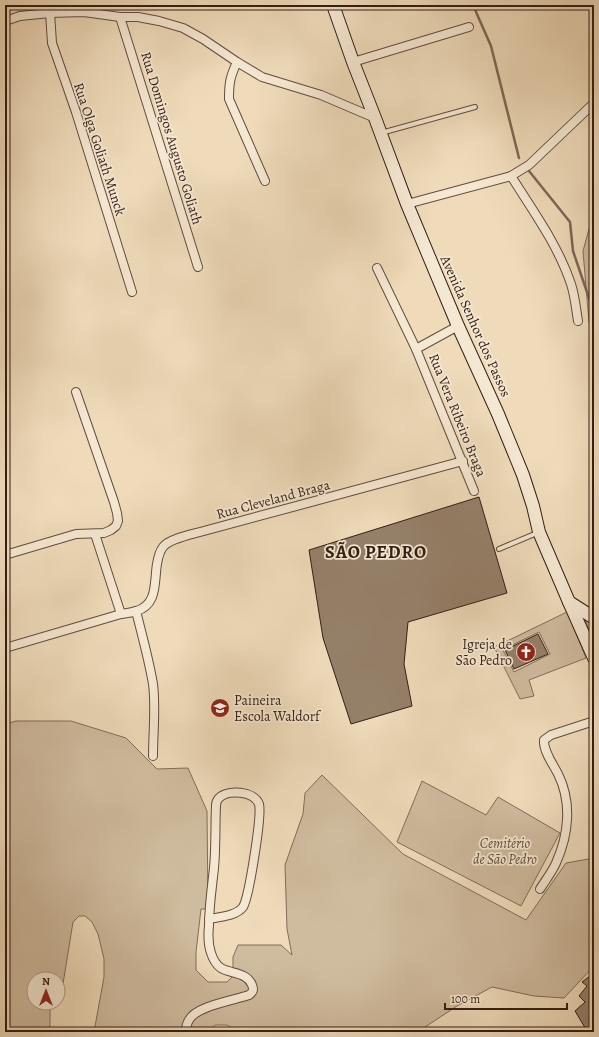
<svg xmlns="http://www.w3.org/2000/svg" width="599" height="1037" font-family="Alegreya,serif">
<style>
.green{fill:#cfbb9e;stroke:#826c59}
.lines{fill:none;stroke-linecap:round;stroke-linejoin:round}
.stream{stroke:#7e6856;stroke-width:2.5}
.building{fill:#95806a;stroke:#341d14}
.lane-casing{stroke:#634c3e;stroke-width:6}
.street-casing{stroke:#634c3e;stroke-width:10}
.secondary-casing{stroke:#341d14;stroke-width:14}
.lane{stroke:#f5e8d2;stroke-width:4}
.street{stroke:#f5e8d2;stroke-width:8}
.secondary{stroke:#f5e8d2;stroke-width:12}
.labels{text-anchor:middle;stroke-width:3.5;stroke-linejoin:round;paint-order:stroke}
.street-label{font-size:14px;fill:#341d14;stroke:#f5e8d2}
.poi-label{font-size:14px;fill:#341d14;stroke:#f5e8d2;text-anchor:end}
.park-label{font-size:14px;font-style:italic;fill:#624c3d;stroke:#f5e8d2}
.district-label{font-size:18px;font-weight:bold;letter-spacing:1px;fill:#341d14;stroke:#f5e8d2}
</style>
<rect width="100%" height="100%" fill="#efdbba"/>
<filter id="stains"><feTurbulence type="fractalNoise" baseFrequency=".005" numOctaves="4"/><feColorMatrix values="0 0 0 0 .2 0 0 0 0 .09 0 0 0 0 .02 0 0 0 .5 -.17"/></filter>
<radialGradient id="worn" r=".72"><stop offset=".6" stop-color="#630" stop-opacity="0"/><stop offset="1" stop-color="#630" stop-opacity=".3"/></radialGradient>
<g class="green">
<polygon points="589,229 594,234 594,332 589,322 583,251"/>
<polygon points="567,612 586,658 529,680 534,696 520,699 494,647 500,644 514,672 550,654 539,632 504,649 501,644"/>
<polygon points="584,617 594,622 594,643"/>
<polygon points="16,721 71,721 126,738 157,769 188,768 207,811 208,909 201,909 196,952 196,970 208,982 227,982 233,976 233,957 238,945 281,945 292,955 287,929 285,865 303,814 305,793 322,775 403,854 526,920 566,863 594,858 594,966 564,998 534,996 492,987 457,1006 425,1027 429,1029 429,1032 239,1032 227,1025 215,1025 208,1032 94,1032 104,977 104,959 98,934 92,922 85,916 79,916 73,922 62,990 58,992 58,979 34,979 34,1003 50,1003 50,1032 5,1032 5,724"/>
<polygon points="422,781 486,815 498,797 560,833 521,906 397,842"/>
</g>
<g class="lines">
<g class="stream">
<polyline points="473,5 491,46 519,158"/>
<polyline points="529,171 570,222 573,251 591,304 594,308"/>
</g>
</g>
<g class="building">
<polygon points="479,497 507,593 408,622 404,664 412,706 351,724 323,638 309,550"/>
<polygon points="538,634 548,654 514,669 505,650"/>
<polygon points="594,973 594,1024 587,1031 575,1011 585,1002 579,996 587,986 582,982"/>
</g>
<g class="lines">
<defs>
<g id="lane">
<polyline points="381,133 475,107"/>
<polyline points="499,549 537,533"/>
</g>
<g id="street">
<polyline points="50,13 52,43 76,112 132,292"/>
<polyline points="120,17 198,267"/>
<polyline points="5,21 20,16 50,13 84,12 120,17 138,17 159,21 183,28 203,39 237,62 262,77 321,95 375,118"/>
<path d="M237,62c-7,15 -8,21 -8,37l36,82"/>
<polyline points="353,62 469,27"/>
<path d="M511,176c22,35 47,69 60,108 4,12 5,25 7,37"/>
<polyline points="407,204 511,176 529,165 594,103"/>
<polyline points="377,268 416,349 474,491"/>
<polyline points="416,349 458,326"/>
<polyline points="95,534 121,614"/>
<polyline points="5,555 76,534 104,533 111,530 116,526 118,521 117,513 114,502 76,392"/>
<path d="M136,611c6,24 13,49 17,73 3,24 0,48 0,72"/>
<path d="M5,648l116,-34c5,-1 10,-1 15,-3 22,-6 18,-29 21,-47 1,-6 2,-12 6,-17 6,-8 26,-12 37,-15l263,-71"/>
<path d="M540,889c5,-8 12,-17 16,-26 13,-29 16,-61 2,-89 -5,-10 -15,-23 -14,-34l7,-5 43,-14"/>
<path d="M186,1032c0,-4 1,-9 3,-12 7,-14 46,-20 60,-25 4,-3 5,-5 3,-10 -5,-13 -21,-11 -31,-17 -5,-3 -8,-9 -10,-15 -3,-9 -3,-18 -2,-27 0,-20 3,-39 5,-58 2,-21 1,-41 2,-62 0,-3 1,-6 3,-8 9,-9 35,-7 40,6 3,12 -10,93 -16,103 -7,9 -23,10 -34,12"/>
</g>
<g id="secondary">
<polyline points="333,5 353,62 375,118 407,204 458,326 498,414 523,475 533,506 539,532 569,602 594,658"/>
<polyline points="569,602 594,618"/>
</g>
</defs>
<use href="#lane" class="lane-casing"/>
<use href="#street" class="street-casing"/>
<use href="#secondary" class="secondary-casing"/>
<use href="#lane" class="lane"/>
<use href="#street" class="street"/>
<use href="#secondary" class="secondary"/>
</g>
<defs>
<symbol id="church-disc" viewBox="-11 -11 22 22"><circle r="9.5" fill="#8f2418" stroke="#f5e8d2"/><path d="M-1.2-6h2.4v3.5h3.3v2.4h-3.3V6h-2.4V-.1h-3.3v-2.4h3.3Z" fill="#fff"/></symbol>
<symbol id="school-disc" viewBox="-11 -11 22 22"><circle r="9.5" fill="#8f2418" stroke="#f5e8d2"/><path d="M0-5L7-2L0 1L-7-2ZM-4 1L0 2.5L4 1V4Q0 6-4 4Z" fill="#fff"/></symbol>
</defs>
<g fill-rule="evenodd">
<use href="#church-disc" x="515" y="641" width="22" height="22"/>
<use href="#school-disc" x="209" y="697" width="22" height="22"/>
</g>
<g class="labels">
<g class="street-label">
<text transform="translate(172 138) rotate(73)" y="5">Rua Domingos Augusto Goliath</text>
<text transform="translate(100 149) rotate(72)" y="5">Rua Olga Goliath Munck</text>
<text transform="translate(476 326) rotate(66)" y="5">Avenida Senhor dos Passos</text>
<text transform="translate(458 415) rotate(68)" y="5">Rua Vera Ribeiro Braga</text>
<text transform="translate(273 499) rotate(-15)" y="5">Rua Cleveland Braga</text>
</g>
<g class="poi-label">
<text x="512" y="649">Igreja de<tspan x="512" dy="16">São Pedro</tspan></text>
<text x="234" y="705" text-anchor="start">Paineira<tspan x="234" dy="16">Escola Waldorf</tspan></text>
</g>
<g class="park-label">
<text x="505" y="848">Cemitério<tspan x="505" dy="16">de São Pedro</tspan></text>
</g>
<g class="district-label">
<text x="376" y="558">SÃO PEDRO</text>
</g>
</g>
<rect width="599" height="1037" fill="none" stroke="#efdbba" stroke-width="20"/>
<rect x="6" y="6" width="587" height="1025" fill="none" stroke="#341d14" stroke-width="2"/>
<rect x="10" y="10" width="579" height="1017" fill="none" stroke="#341d14"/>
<g transform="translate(46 991)"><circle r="19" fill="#f5e8d2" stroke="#a89786"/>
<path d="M0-3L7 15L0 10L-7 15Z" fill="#8f2418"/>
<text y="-6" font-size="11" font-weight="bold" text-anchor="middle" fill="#341d14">N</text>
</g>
<path d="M445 1003v6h122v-6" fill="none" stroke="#341d14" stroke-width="2"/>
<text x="451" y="1003" font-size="12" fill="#341d14" stroke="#f5e8d2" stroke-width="3" paint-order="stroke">100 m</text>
<rect width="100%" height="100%" filter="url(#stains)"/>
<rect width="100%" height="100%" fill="url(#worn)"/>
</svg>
